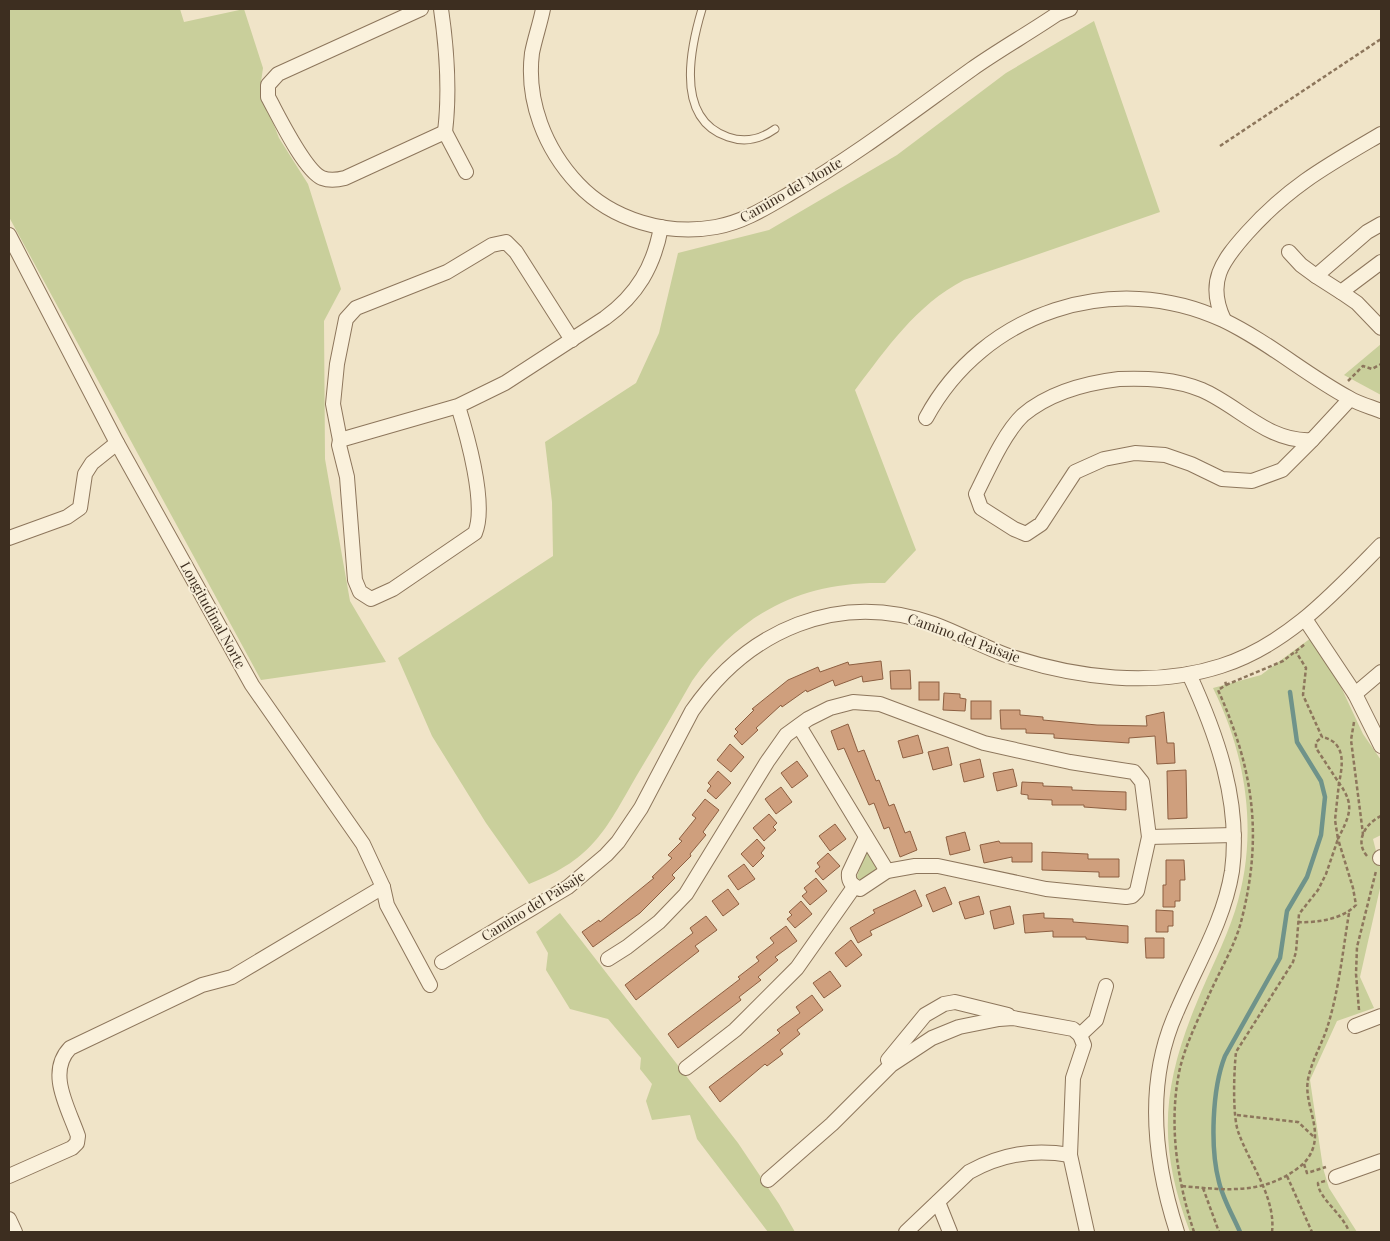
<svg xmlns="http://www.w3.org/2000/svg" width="1390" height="1241" font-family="'Playfair Display',serif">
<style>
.green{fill:#c9cf9b}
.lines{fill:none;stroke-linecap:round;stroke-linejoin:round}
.stream{stroke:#6f938a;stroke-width:4.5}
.building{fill:#cf9f7d;stroke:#8d5f41}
.lane-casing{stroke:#8d765c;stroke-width:9}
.street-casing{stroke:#8d765c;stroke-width:16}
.path{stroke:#8d765c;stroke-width:2.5;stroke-dasharray:4 2.5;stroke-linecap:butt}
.lane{stroke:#faf1dc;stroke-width:7}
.street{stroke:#faf1dc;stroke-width:14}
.labels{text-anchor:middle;stroke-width:4;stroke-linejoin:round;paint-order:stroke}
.street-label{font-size:14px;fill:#3d2e20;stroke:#f7eed8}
</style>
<rect width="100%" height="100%" fill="#f0e4c8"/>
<g class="green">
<polygon points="9,9 180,9 184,22 244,9 263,68 260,89 279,138 308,184 341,289 324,321 325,459 350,601 386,662 261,680 9,217"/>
<path d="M1094,21l66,191 -196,68c-48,25 -77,68 -109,110l61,160 -31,33c-83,-2 -145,30 -193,98 -17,30 -34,59 -52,89 -34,58 -44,88 -111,114l-43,-61 -54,-87 -34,-78 155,-102 -1,-54 -7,-60 91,-59 23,-50 19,-80 91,-23 128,-75 109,-82z"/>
<polygon points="1381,344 1381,395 1344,375"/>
<path d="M1311,638l23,34 29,62 18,26v75l-8,4 8,32v13l-21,93 14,31 -37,13 -27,59 13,88 6,20 28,44h-167c-33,-86 -28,-146 7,-230 12,-30 28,-60 38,-91 24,-75 12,-154 -22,-223l48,-13z"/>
<polygon points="868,846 882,870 861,884 856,879"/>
<polygon points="560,913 738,1143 779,1204 795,1232 768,1232 697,1139 690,1115 652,1120 646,1101 652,1084 640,1069 641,1058 608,1019 570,1009 546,970 548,953 536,932"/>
</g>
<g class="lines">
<path class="stream" d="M1240,1232c-7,-16 -17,-33 -21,-50 -9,-34 -7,-93 6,-126l55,-98 7,-47 20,-34 14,-42 4,-38 -4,-16 -24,-39 -7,-50"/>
</g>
<g class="building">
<polygon points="881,661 883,679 863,682 862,676 835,686 833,680 807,692 806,690 782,707 781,705 756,728 758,730 742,745 734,736 738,732 735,729 754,710 752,709 788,680 818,667 820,672 848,662 849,665"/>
<polygon points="910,670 911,689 891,689 890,671"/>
<rect x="919" y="682" width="20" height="18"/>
<polygon points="944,693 960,694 960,698 966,699 965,711 943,710"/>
<rect x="971" y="701" width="20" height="18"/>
<polygon points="1000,710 1020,710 1020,715 1043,717 1043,720 1097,725 1147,726 1146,716 1164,712 1167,743 1174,743 1175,763 1157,764 1155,736 1129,738 1129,743 1054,738 1054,734 1026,733 1026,729 1001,729"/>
<polygon points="848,724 858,752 864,750 876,781 879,780 889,806 894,804 905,833 910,831 917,850 900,857 889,827 884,829 874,803 869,805 844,748 838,750 831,731"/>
<polygon points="918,735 923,753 903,758 898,741"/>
<polygon points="730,744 744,757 731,772 717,760"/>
<polygon points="948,747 952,765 933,770 928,752"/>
<polygon points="980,759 984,777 964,782 960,764"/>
<polygon points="797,761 808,776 792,788 781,773"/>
<polygon points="1013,769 1017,786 997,791 993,773"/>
<polygon points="1186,770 1187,818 1168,819 1167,771"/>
<polygon points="718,771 731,783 716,799 707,791 711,786 708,783"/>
<polygon points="1022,782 1043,783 1043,786 1072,787 1072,790 1126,792 1126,810 1084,807 1084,805 1052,805 1052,800 1028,799 1028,795 1021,794"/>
<polygon points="781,787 792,802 776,814 765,799"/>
<polygon points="705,799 719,810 703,832 706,835 690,854 691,856 672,875 675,878 640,913 593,947 582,932 599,920 600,922 654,878 652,877 672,858 668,855 682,841 679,839 696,818 692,815"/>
<polygon points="769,814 777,823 773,827 776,830 764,841 753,828"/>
<polygon points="835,824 846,839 830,851 819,836"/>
<polygon points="965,832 970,850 950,855 946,837"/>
<polygon points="757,839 765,848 761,853 764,856 753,867 741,854"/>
<polygon points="999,841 1000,843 1032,843 1032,862 1012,862 1012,857 984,863 980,845"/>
<polygon points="1042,852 1088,854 1088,859 1119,859 1119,877 1099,877 1099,872 1042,870"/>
<polygon points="828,853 840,866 823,880 815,871 820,867 817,863"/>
<polygon points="1166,860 1184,860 1185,880 1180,880 1180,901 1175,901 1175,907 1163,907 1163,885 1166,885"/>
<polygon points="744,864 755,879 738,890 728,876"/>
<polygon points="816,878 827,891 810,905 802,896 807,892 804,888"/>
<polygon points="945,887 952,904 933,912 926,895"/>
<polygon points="728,889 739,904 723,916 712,901"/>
<polygon points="915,890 922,906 870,931 872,935 858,943 850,928 875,913 873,910"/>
<polygon points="979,896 984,914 965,919 959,902"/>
<polygon points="801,901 812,914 795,928 787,919 792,915 789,912"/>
<polygon points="1010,906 1014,924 994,929 990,911"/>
<polygon points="1156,910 1173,911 1173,926 1168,926 1168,932 1156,932"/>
<polygon points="1044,913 1044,918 1073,919 1073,922 1128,926 1128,943 1086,939 1086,937 1053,937 1053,931 1025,933 1023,915"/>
<polygon points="706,916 717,930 695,946 699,951 636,1000 625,985 693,933 690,928"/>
<polygon points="786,926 797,941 775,957 778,960 758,977 761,980 739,997 741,1000 678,1048 668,1034 740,979 738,977 759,961 756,957 774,943 770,938"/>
<polygon points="1145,938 1164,938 1164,958 1146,958"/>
<polygon points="851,940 862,955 846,967 835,953"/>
<polygon points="830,971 841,986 824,998 813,983"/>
<polygon points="812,995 823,1010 797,1030 800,1034 780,1050 783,1054 767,1066 765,1064 720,1102 709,1087 780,1033 777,1030 800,1013 796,1007"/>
</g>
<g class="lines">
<defs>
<path id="lane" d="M702,9c-12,40 -27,110 26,128 17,6 33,2 47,-8"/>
<g id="street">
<path d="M421,9l-143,65 -10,11v12c10,18 36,73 54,81 8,3 15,2 23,0l100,-46 21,40"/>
<path d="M441,9c6,41 9,82 4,123"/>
<path d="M543,9c-3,15 -8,29 -11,44 -6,48 13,96 46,131 34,36 89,52 138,43 28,-5 51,-20 75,-34 64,-37 121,-81 181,-124 27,-19 57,-36 85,-55l13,-5"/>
<polyline points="1381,224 1367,232 1316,276 1341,292 1381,262"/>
<polyline points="9,235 117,443 252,685 363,844 383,887 387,905 430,985"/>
<polyline points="1289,252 1301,265 1316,276"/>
<polyline points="1341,292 1357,303 1381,328"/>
<path d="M1224,320c-18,-38 -2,-59 23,-87 42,-47 81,-68 134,-99"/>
<path d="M1119,379c28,-1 56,0 83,11 37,16 67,53 110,50l-30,30 -30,11 -30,-2 -31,-15 -26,-9 -30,-2 -31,6 -29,13 -34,52 -15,10 -12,-5 -33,-21 -5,-14c12,-24 28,-61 47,-79 26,-22 63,-32 96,-36z"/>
<path d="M458,406c9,29 29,99 17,127l-82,56 -22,10 -11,-7 -5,-12 -8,-103 -8,-32 1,-5 118,-34 47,-23 100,-65c32,-23 49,-52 56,-91"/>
<path d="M926,418c57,-106 188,-149 297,-98 46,22 83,55 126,78 10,6 22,9 32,13"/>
<polyline points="340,440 333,404 337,364 346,319 356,308 447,272 492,245 506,242 516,252 572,340"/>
<polyline points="1312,440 1350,399"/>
<polyline points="9,538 67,517 80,508 85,474 92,463 117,443"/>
<polyline points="1305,619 1355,694 1381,746"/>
<polyline points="1355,694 1381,672"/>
<polyline points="799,726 887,871"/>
<polyline points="1149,837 1234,835"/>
<polyline points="1380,858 1381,857"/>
<path d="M608,959l19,-12 32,-25 27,-28 81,-132 19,-27 22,-16 22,-11 23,-6 27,2 104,39 86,19 64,10 8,10 7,55 -12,54 -5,5 -6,1 -80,-8 -108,-23h-23l-28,5 -27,18c-8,-4 -12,-7 -11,-16l17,-36"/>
<path d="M442,962l126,-75 38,-32 12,-13 23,-34 51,-97c56,-81 146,-121 242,-87 25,9 49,23 75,32 67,22 144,32 212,10 66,-21 113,-73 160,-121"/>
<polyline points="1355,1026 1381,1016"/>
<polyline points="1080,1035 1096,1020 1106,986"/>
<polyline points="888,1060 925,1015 944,1004 955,1002 1008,1015"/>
<polyline points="686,1068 735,1030 797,968 854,887"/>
<path d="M9,1176l63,-28 5,-5 1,-7c-9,-27 -32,-63 -8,-88l132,-63 30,-8 151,-90"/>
<polyline points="1336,1177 1381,1161"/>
<polyline points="768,1180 832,1124 891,1065 932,1038 959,1027 999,1019 1013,1018 1073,1029 1080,1035 1084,1045 1073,1078 1070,1155 1087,1232"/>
<polyline points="938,1202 950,1232"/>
<polyline points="9,1219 15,1232"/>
<path d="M906,1232l63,-60c33,-18 64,-23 101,-17"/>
<path d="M1177,1232c-23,-71 -32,-151 0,-221 20,-47 47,-90 55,-140 9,-69 -15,-136 -43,-197"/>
</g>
</defs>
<use href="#lane" class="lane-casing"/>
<use href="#street" class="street-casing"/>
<g class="path">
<polyline points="1220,146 1381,39"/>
<polyline points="1348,381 1363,366 1372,369 1381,364"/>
<polyline points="1226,685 1283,661 1305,644"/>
<polyline points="1354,722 1351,740 1363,834"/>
<path d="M1367,856c-13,-15 -1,-33 14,-40"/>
<path d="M1298,922c19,1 45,-3 58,-17l-3,-17 -15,-49c11,-23 18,-33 1,-56 4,-19 7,-41 -17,-46"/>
<polyline points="1359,1010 1356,974 1357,947 1376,871"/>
<polyline points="1237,1115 1298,1122 1314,1137"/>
<polyline points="1304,1164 1307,1173 1326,1167"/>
<polyline points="1287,1176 1312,1232"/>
<path d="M1325,1181l-7,2c0,15 26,32 31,49"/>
<path d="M1182,1186c42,4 81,9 116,-18 11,-8 17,-19 17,-33 0,-20 -12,-39 -6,-60 4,-17 14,-33 19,-50 11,-36 15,-75 21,-112"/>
<polyline points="1203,1188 1219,1232"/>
<path d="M1194,1232c-17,-52 -26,-109 -14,-164 6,-25 19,-50 29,-73 11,-25 27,-51 33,-77 21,-84 11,-150 -24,-228l8,-5 -1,-5"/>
<path d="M1272,1232c4,-34 -22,-68 -33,-98 -7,-16 -5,-64 -3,-82l57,-90 3,-10 3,-38 19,-24 8,-16 12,-35 -3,-19 4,-37 -23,-35v-6l6,-5 -19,-42 3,-27 -10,-16"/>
</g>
<use href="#lane" class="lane"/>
<use href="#street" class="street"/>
</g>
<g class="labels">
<g class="street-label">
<text transform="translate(791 190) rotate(-30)" y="5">Camino del Monte</text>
<text transform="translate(213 615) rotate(61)" y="5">Longitudinal Norte</text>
<text transform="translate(964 638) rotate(20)" y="5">Camino del Paisaje</text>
<text transform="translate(533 906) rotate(-32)" y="5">Camino del Paisaje</text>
</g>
</g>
<rect width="1390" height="1241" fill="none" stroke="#3d2e20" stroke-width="20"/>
</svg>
